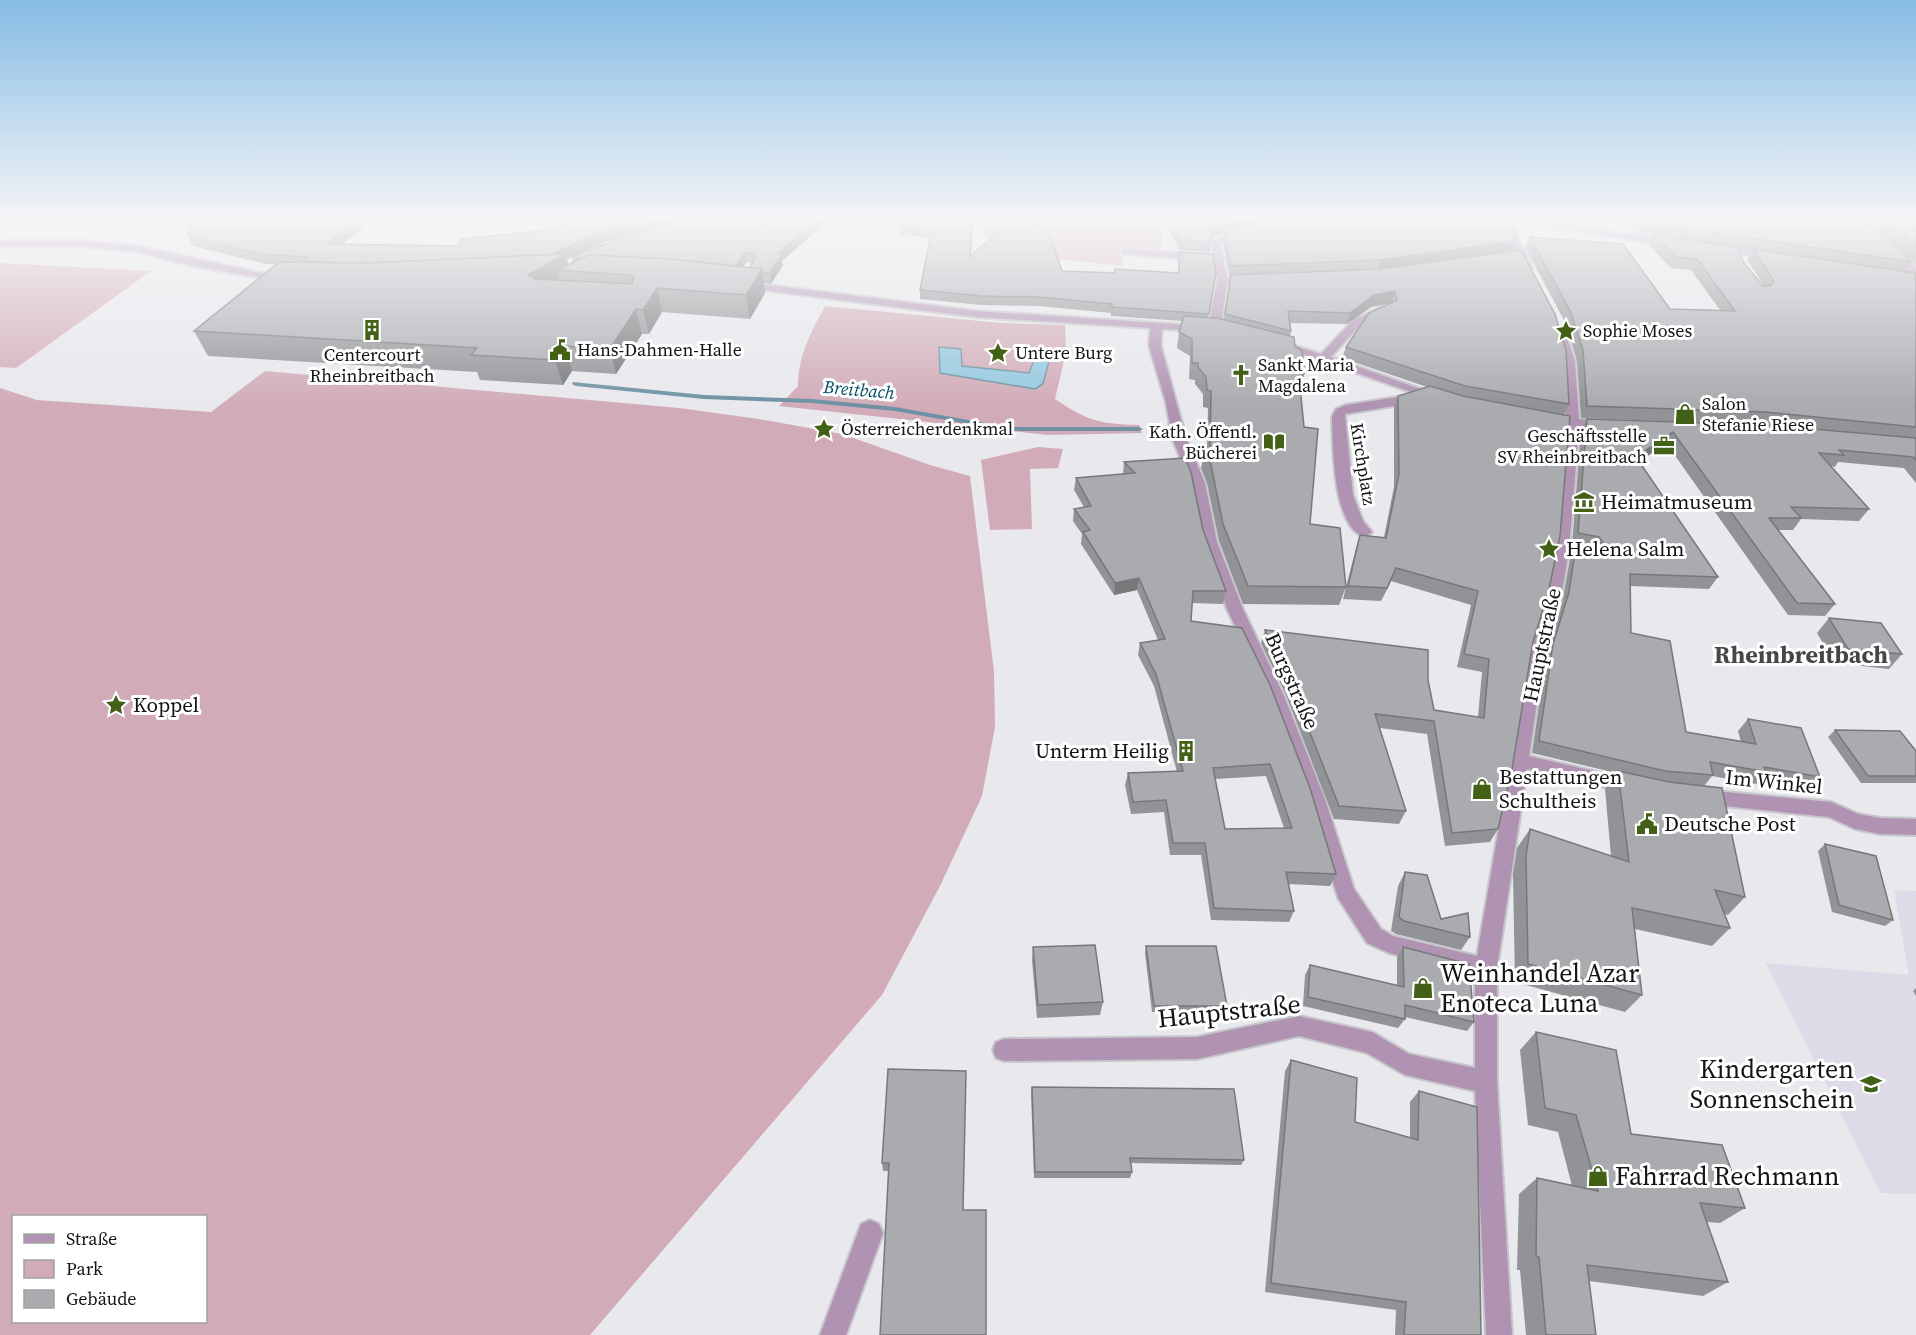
<svg xmlns="http://www.w3.org/2000/svg" width="1916" height="1335" font-family="'Source Serif 4',serif">
<style>
.built{fill:#dddbe7}
.green{fill:#d1acb8;fill-rule:evenodd}
.water{fill:#94c8df;stroke:#6e92a3;stroke-width:1.5}
.lines{fill:none;stroke-linecap:round;stroke-linejoin:round}
.stream{fill:#6e92a3;fill-rule:evenodd}
.service-casing{stroke:#c6c6cb;stroke-width:4}
.minor-casing{stroke:#c6c6cb;stroke-width:4}
.service{fill:#b093b2;fill-rule:evenodd}
.minor{fill:#b093b2;fill-rule:evenodd}
.wall{fill:#919396;fill-rule:evenodd}
.shaded-wall{fill:#76787a}
.building{fill:#a9abaf;stroke:#76787a;stroke-width:1.5;fill-rule:evenodd}
.labels{text-anchor:middle;stroke-width:6;stroke-linejoin:round;paint-order:stroke}
.far-poi-label{font-size:18px;fill:#141416;stroke:#fff;text-anchor:start}
.far-water-label{font-size:18px;font-style:italic;fill:#014c63;stroke:#fff}
.far-street-label{font-size:18px;fill:#141416;stroke:#fff}
.poi-label{font-size:21px;fill:#141416;stroke:#fff;text-anchor:start}
.street-label{font-size:21px;fill:#141416;stroke:#fff}
.quarter-label{font-size:24px;font-weight:bold;fill:#464549;stroke:#fff}
.near-poi-label{font-size:26px;fill:#141416;stroke:#fff;text-anchor:start}
.near-street-label{font-size:26px;fill:#141416;stroke:#fff}
</style>
<rect width="100%" height="100%" fill="#e8e8ed"/>
<g class="built">
<polygon points="1544,219 1697,219 1719,243 1618,232"/>
<polygon points="1894,890 1916,891 1916,1194 1880,1193 1766,963 1909,975"/>
</g>
<g class="green">
<polygon points="981,219 1165,219 1160,250 1124,248 1122,266 1058,259 1009,240 983,239"/>
<polygon points="0,263 151,271 16,368 0,367"/>
<path d="M825,306l176,17 64,2 1,27 -11,47c33,22 44,25 84,26l3,8 -94,2 -269,-29 19,-20c0,-30 13,-54 27,-80zM961,349l1,17 67,7 5,-13 -3,-4 19,1 -15,32 -94,-16z"/>
<path d="M265,371l414,37 80,11 83,15 88,31 40,11 24,196 1,55 -13,69 -42,90 -58,109 -292,340h-590v-947l37,12 174,12zM14,1216h192v106h-192z"/>
<polygon points="1038,447 1063,449 1058,468 1030,469 1032,529 990,530 981,460"/>
</g>
<polygon class="water" points="939,347 961,349 962,366 1029,373 1034,360 1030,356 1050,357 1043,384 1035,389 940,373"/>
<g class="lines">
<polygon class="stream" points="573,382 704,395 812,399 895,407 1008,427 1139,427 1143,429 1139,431 1008,431 895,411 812,403 704,399 576,386 572,384"/>
<defs>
<g id="service">
<polygon points="755,219 765,219 767,233 761,233"/>
<polygon points="1242,228 1250,230 1219,244 1210,242"/>
<polygon points="1126,249 1201,254 1206,257 1201,260 1122,254 1122,250"/>
<polygon points="870,1220 879,1224 883,1233 846,1335 820,1335 861,1224"/>
</g>
<g id="minor">
<path d="M1505,219h27l140,21 5,3 -5,3 -157,-24 2,14 16,32 -5,3c-13,-5 -21,-39 -23,-52z"/>
<polygon points="76,240 138,246 289,279 284,282 193,266 138,252 76,246 0,247 0,241"/>
<polygon points="1211,240 1220,242 1227,278 1251,277 1256,280 1251,283 1227,284 1220,329 1214,332 1208,329 1217,281"/>
<polygon points="1719,245 1773,253 1778,256 1773,259 1715,250 1714,248"/>
<polygon points="1890,249 1898,249 1916,268 1916,301 1911,298 1910,274 1890,253"/>
<polygon points="743,282 976,311 1205,326 1207,328 1201,331 1162,329 1161,346 1186,438 1205,483 1217,542 1243,609 1284,696 1325,799 1354,889 1381,929 1393,936 1477,956 1528,656 1544,603 1555,550 1566,426 1547,424 1541,420 1547,416 1566,418 1563,361 1555,334 1565,332 1575,361 1579,419 1605,421 1611,425 1605,429 1579,427 1569,550 1560,603 1544,656 1529,756 1632,780 1638,782 1641,787 1638,792 1632,794 1527,769 1497,968 1497,1082 1512,1335 1486,1335 1475,1091 1405,1075 1367,1053 1299,1036 1197,1059 1004,1061 996,1058 993,1050 996,1042 1004,1039 1197,1037 1299,1016 1372,1032 1409,1054 1475,1068 1475,975 1389,953 1367,943 1338,898 1307,799 1268,696 1227,609 1203,542 1191,483 1172,438 1166,403 1149,346 1150,328 976,317 739,287 739,283"/>
<path d="M1380,307l10,2 -29,15 -30,33 112,40 -6,4 -14,-5 -1,5 -4,1 -73,12 8,81 10,26 9,11 -7,5c-33,-9 -32,-93 -33,-120l4,-8 10,-4 71,-11 -141,-49 6,-3 39,12 32,-34z"/>
<polygon points="1705,790 1831,802 1858,814 1880,818 1916,819 1916,835 1880,834 1855,829 1829,817 1705,804 1698,802 1696,797 1698,792"/>
</g>
</defs>
<use href="#service" class="service-casing"/>
<use href="#minor" class="minor-casing"/>
<use href="#service" class="service"/>
<use href="#minor" class="minor"/>
</g>
<g class="wall">
<path d="M189,219h183l-29,25 116,2 101,-17 -12,-10h209l25,42 1,4 -12,19 -8,-1 2,10 -15,26 -88,-7 -13,22h-7l-26,40 -44,-3 -9,14 -83,-5 -3,-8 -269,-16 -14,-25 82,-67h-11l-72,-18 -5,-10zM627,236l-55,21 1,5 -5,3 -1,-6 40,-18zM746,262l6,1 -2,5 -7,-1z"/>
<polygon points="973,219 971,256 1062,271 1115,273 1178,273 1179,252 1216,272 1208,317 1223,320 1231,276 1229,276 1223,244 1224,234 1513,251 1569,404 1564,415 1533,642 1498,829 1490,842 1445,846 1427,734 1380,728 1406,811 1399,824 1334,819 1286,695 1261,643 1265,630 1428,680 1434,710 1478,717 1482,672 1457,667 1471,605 1391,581 1381,601 1343,599 1356,548 1360,535 1384,537 1394,487 1394,408 1398,396 1427,387 1342,358 1346,347 1389,303 1371,307 1347,324 1290,323 1291,331 1290,336 1300,389 1310,524 1346,587 1339,605 1243,604 1219,541 1207,483 1201,468 1205,451 1207,451 1208,408 1203,407 1203,394 1195,384 1195,380 1189,379 1190,356 1177,348 1179,332 1182,321 1111,316 1111,313 1039,306 981,305 920,299 920,290 930,238 899,234 899,226"/>
<polygon points="1164,219 1278,219 1229,229 1211,239 1211,242 1210,252 1179,250"/>
<path d="M1623,219h293v46l-31,-30 26,27 -6,10 11,12v199l-12,-15 -66,-6 -3,5 -4,-1 38,43 -10,12 -58,-2 -8,11h-15l57,74 -10,12 -37,-1 -122,-172 -27,19 79,115 -9,12 -79,-3 1,47 55,99 55,10 -3,-11 10,-12 72,58 -12,12 -48,-9 -4,4 -44,-8 -8,10 41,111 -17,18 -3,-1 5,14 -18,18 -77,-17 7,66 -17,17 -110,-30 -2,-108 4,-26 13,-19 81,27 -6,-67 11,-16 -84,-20 14,-97 16,-52 8,-46 6,-12 17,3 -21,-4 9,-115 6,-11 181,6 -187,-7 -4,-57 -11,-37 -41,-77 5,-10 140,72 50,1 -29,-40 -20,-2 -23,-24 5,-9 -17,-3zM1737,248l16,2 -6,10 17,26h-1l-19,-23z"/>
<path d="M1124,462l79,68 23,61 -3,13 -31,-1 -1,18 145,253 -6,12 -42,-2 6,27 -5,11 -78,-2 -10,-65h-31l-6,-43 -33,2 -6,-29 3,-12 49,-1 -23,-86 -16,-31 2,-12 18,-3 -21,-50 -23,5 -33,-51 1,-10 -9,-13 1,-12 10,-2 -10,-17 2,-12 47,-4zM1266,776l18,52 -59,1 -10,-50z"/>
<polygon points="1829,618 1902,654 1889,669 1835,663 1817,633"/>
<polygon points="1835,730 1916,751 1916,783 1861,783 1828,737"/>
<polygon points="1825,844 1893,920 1885,926 1832,912 1818,851"/>
<polygon points="1405,872 1441,919 1470,937 1461,950 1396,934 1391,931 1398,886"/>
<polygon points="1146,946 1227,1006 1224,1012 1152,1012 1145,953"/>
<polygon points="1033,947 1103,1002 1100,1015 1037,1018 1032,960"/>
<polygon points="1403,947 1474,1022 1467,1031 1405,1017 1405,1019 1398,1028 1303,1006 1305,975 1310,965 1397,986 1397,957"/>
<polygon points="1916,988 1916,996 1913,991"/>
<polygon points="1536,1032 1631,1134 1745,1208 1720,1223 1707,1222 1728,1282 1703,1296 1589,1281 1596,1335 1526,1335 1520,1270 1517,1270 1519,1194 1537,1178 1572,1186 1558,1132 1528,1125 1520,1050"/>
<polygon points="1291,1060 1355,1122 1410,1138 1410,1102 1419,1091 1481,1335 1395,1335 1396,1310 1265,1292 1285,1071"/>
<polygon points="888,1069 963,1210 986,1335 889,1171 883,1171 882,1163"/>
<polygon points="1032,1087 1244,1160 1241,1165 1131,1163 1132,1172 1130,1178 1034,1178 1031,1093"/>
</g>
<g class="shaded-wall">
<polygon points="357,219 372,219 331,254 327,244"/>
<polygon points="653,219 694,219 607,241 567,259 570,271 557,270 561,284 535,299 528,275 546,257 605,231"/>
<polygon points="817,219 830,219 782,261 783,265 771,284 770,273 777,254"/>
<polygon points="1230,219 1278,219 1229,229 1208,241 1210,231"/>
<polygon points="1516,241 1513,251 1377,270 1380,260"/>
<polygon points="745,252 746,262 736,279 735,269"/>
<polygon points="762,269 765,293 750,319 746,295"/>
<polygon points="657,288 662,312 649,334 643,310"/>
<polygon points="1395,291 1392,303 1371,307 1347,324 1350,313 1374,295"/>
<polygon points="636,309 642,334 616,374 610,349"/>
<polygon points="565,346 572,371 563,385 555,360"/>
<polygon points="1305,372 1300,389 1299,376"/>
<polygon points="1673,432 1666,443 1629,469 1636,457"/>
<polygon points="1396,568 1391,581 1381,601 1387,588"/>
<polygon points="1139,578 1137,590 1114,595 1115,583"/>
</g>
<g class="building">
<polygon points="189,219 357,219 327,244 459,246 461,239 568,228 557,219 653,219 605,231 549,255 368,263 301,262 308,257 260,254 188,236"/>
<polygon points="687,219 757,219 760,225 767,225 767,219 817,219 777,254 782,254 770,273 762,272 762,269 750,268 756,255 745,252 736,266 670,259 588,255 583,258 572,257 634,233"/>
<polygon points="903,219 972,219 970,256 1015,219 1022,219 1048,228 1062,271 1115,273 1115,269 1179,273 1179,252 1213,254 1216,272 1209,314 1112,307 1112,304 1039,297 981,296 920,290 932,230 899,226"/>
<polygon points="1170,219 1232,219 1210,231 1211,242 1180,240"/>
<polygon points="1278,219 1508,219 1509,227 1516,241 1380,260 1231,266 1224,234 1239,227"/>
<polygon points="1638,219 1863,219 1886,236 1911,262 1641,222"/>
<polygon points="1882,219 1916,219 1916,247 1892,225"/>
<polygon points="1653,234 1737,247 1744,263 1763,286 1771,286 1774,281 1753,249 1915,273 1916,284 1916,427 1765,412 1587,406 1583,350 1571,313 1530,237 1623,244 1670,309 1735,311 1697,259 1676,257"/>
<polygon points="1521,250 1555,314 1566,350 1569,404 1465,386 1346,347 1369,313 1397,300 1395,291 1374,295 1350,313 1288,311 1291,331 1225,314 1231,275 1381,269"/>
<polygon points="565,254 528,275 535,279 632,284 634,277 629,275 557,270 588,255 670,259 762,269 746,295 657,288 643,310 636,309 610,349 565,346 555,360 471,355 477,348 194,331 279,262 368,263"/>
<polygon points="1184,316 1217,318 1294,337 1295,346 1302,351 1305,372 1299,376 1304,427 1318,429 1310,524 1340,528 1346,587 1248,586 1223,524 1211,465 1205,451 1210,450 1211,391 1207,390 1206,377 1198,367 1198,363 1192,363 1192,339 1179,332"/>
<polygon points="1430,386 1463,396 1570,416 1560,536 1549,589 1533,642 1512,769 1498,829 1452,833 1434,721 1375,714 1406,811 1339,806 1290,682 1265,630 1428,650 1428,680 1434,710 1484,718 1489,659 1464,654 1478,591 1396,568 1387,588 1348,586 1360,535 1386,538 1399,474 1398,396"/>
<polygon points="1587,419 1765,425 1916,438 1916,460 1913,457 1839,450 1844,455 1819,453 1869,509 1791,507 1801,518 1769,518 1835,604 1797,603 1673,432 1636,457 1718,577 1630,574 1631,633 1670,641 1686,732 1756,744 1748,719 1801,728 1820,777 1764,767 1766,772 1710,762 1713,775 1665,771 1539,741 1553,644 1569,592 1576,546 1593,549 1603,542 1599,537 1578,533"/>
<path d="M1185,458l6,14 12,58 23,61h-33l-2,30 51,7 28,57 40,103 26,86 -50,-2 8,39 -80,-3 -9,-65h-32l-7,-43 -33,2 -5,-29 55,-2 -27,-97 -16,-31 25,-4 -26,-61 -24,5 -32,-51 7,-2 -16,-21 17,-3 -15,-28 59,-5 -11,-11zM1270,764l22,64 -67,1 -12,-61z"/>
<polygon points="1829,618 1881,623 1902,654 1848,649"/>
<polygon points="1835,730 1900,731 1916,751 1916,776 1868,776"/>
<polygon points="1618,771 1669,782 1722,788 1745,897 1715,890 1730,928 1632,908 1642,995 1528,964 1526,856 1530,829 1629,862"/>
<polygon points="1825,844 1876,856 1893,920 1839,905"/>
<polygon points="1405,872 1427,875 1441,919 1468,913 1470,937 1404,921 1399,917"/>
<polygon points="1095,945 1103,1002 1038,1005 1033,947"/>
<polygon points="1146,946 1216,946 1227,1006 1154,1006"/>
<polygon points="1403,947 1469,964 1474,1022 1405,1005 1405,1019 1308,997 1310,965 1404,987"/>
<polygon points="1536,1032 1616,1050 1631,1134 1722,1145 1745,1208 1700,1203 1728,1282 1587,1265 1596,1335 1546,1335 1539,1257 1536,1256 1537,1178 1598,1191 1576,1115 1545,1108"/>
<polygon points="1291,1060 1357,1078 1355,1122 1418,1140 1419,1091 1477,1107 1481,1335 1404,1335 1406,1302 1271,1283"/>
<polygon points="888,1069 966,1071 963,1210 986,1210 986,1335 880,1335 889,1163 882,1163"/>
<polygon points="1032,1087 1234,1089 1244,1160 1130,1158 1132,1172 1035,1172"/>
</g>
<linearGradient id="sky" x2="0" y2="1"><stop stop-color="#86bce4"/><stop offset="0.54" stop-color="#f5f5f7"/><stop offset="1" stop-color="#f5f5f7" stop-opacity="0"/></linearGradient>
<rect width="1916" height="406" fill="url(#sky)"/>
<defs>
<symbol id="building-bare" viewBox="-9 -9 18 18"><path d="M-4-6H4V6H1V3H-1V6H-4ZM-2.5-4.3h1.7v1.8h-1.7ZM.8-4.3h1.7v1.8H.8ZM-2.5-1h1.7V.8h-1.7ZM.8-1h1.7V.8H.8Z" fill="#426116" stroke="#fff" stroke-width="2.5" paint-order="stroke"/></symbol>
<symbol id="sight-bare" viewBox="-9 -9 18 18"><path d="M0-6L1.8-2.2L6-1.7L2.9 1.2L3.7 5.4L0 3.3L-3.7 5.4L-2.9 1.2L-6-1.7L-1.8-2.2Z" fill="#426116" stroke="#fff" stroke-width="2.5" paint-order="stroke"/></symbol>
<symbol id="civic-bare" viewBox="-9 -9 18 18"><path d="M-.6-6.5H3V-4.5H.6V-3L4-1V1h2V6H-6V1h2V-1L-.6-3ZM-1.2 2.5V6h2.4V2.5Z" fill="#426116" stroke="#fff" stroke-width="2.5" paint-order="stroke"/></symbol>
<symbol id="church-bare" viewBox="-9 -9 18 18"><path d="M-1.2-6h2.4v3.5h3.3v2.4h-3.3V6h-2.4V-.1h-3.3v-2.4h3.3Z" fill="#426116" stroke="#fff" stroke-width="2.5" paint-order="stroke"/></symbol>
<symbol id="shop-bare" viewBox="-9 -9 18 18"><path d="M-5-2.5h2.3a2.7 3.5 0 0 1 5.4 0H5L5.5 6h-11ZM-1.5-2.5h3a1.5 2.3 0 0 0-3 0Z" fill="#426116" stroke="#fff" stroke-width="2.5" paint-order="stroke"/></symbol>
<symbol id="library-bare" viewBox="-9 -9 18 18"><path d="M-6-4Q-3-5.5-.7-3.5V5Q-3 3-6 4ZM6-4Q3-5.5 .7-3.5V5Q3 3 6 4Z" fill="#426116" stroke="#fff" stroke-width="2.5" paint-order="stroke"/></symbol>
<symbol id="office-bare" viewBox="-9 -9 18 18"><path d="M-6-3h4V-5.5h4V-3h4V5H-6ZM-1-4.5V-3h2v-1.5ZM-6 0V1H6V0Z" fill="#426116" stroke="#fff" stroke-width="2.5" paint-order="stroke"/></symbol>
<symbol id="museum-bare" viewBox="-9 -9 18 18"><path d="M0-6L6-3V-2H-6V-3ZM-5-1h2V3h-2ZM-1-1h2V3h-2ZM3-1h2V3H3ZM-6 4H6V6H-6Z" fill="#426116" stroke="#fff" stroke-width="2.5" paint-order="stroke"/></symbol>
<symbol id="school-bare" viewBox="-9 -9 18 18"><path d="M0-5L7-2L0 1L-7-2ZM-4 1L0 2.5L4 1V4Q0 6-4 4Z" fill="#426116" stroke="#fff" stroke-width="2.5" paint-order="stroke"/></symbol>
</defs>
<g fill-rule="evenodd">
<use href="#building-bare" x="357" y="315" width="30" height="30"/>
<use href="#sight-bare" x="1551" y="316" width="30" height="30"/>
<use href="#civic-bare" x="545" y="335" width="30" height="30"/>
<use href="#sight-bare" x="983" y="338" width="30" height="30"/>
<use href="#church-bare" x="1226" y="360" width="30" height="30"/>
<use href="#shop-bare" x="1670" y="399" width="30" height="30"/>
<use href="#sight-bare" x="809" y="414" width="30" height="30"/>
<use href="#library-bare" x="1259" y="427" width="30" height="30"/>
<use href="#office-bare" x="1649" y="431" width="30" height="30"/>
<use href="#museum-bare" x="1569" y="487" width="30" height="30"/>
<use href="#sight-bare" x="1534" y="534" width="30" height="30"/>
<use href="#sight-bare" x="101" y="690" width="30" height="30"/>
<use href="#building-bare" x="1171" y="736" width="30" height="30"/>
<use href="#shop-bare" x="1467" y="774" width="30" height="30"/>
<use href="#civic-bare" x="1632" y="809" width="30" height="30"/>
<use href="#shop-bare" x="1408" y="973" width="30" height="30"/>
<use href="#school-bare" x="1856" y="1069" width="30" height="30"/>
<use href="#shop-bare" x="1583" y="1161" width="30" height="30"/>
</g>
<g class="labels">
<g class="far-poi-label">
<text x="1583" y="337">Sophie Moses</text>
<text x="577" y="356">Hans-Dahmen-Halle</text>
<text x="1015" y="359">Untere Burg</text>
<text x="372" y="361" text-anchor="middle">Centercourt<tspan x="372" dy="21">Rheinbreitbach</tspan></text>
<text x="1258" y="371">Sankt Maria<tspan x="1258" dy="21">Magdalena</tspan></text>
<text x="1702" y="410">Salon<tspan x="1702" dy="21">Stefanie Riese</tspan></text>
<text x="841" y="435">Österreicherdenkmal</text>
<text x="1257" y="438" text-anchor="end">Kath. Öffentl.<tspan x="1257" dy="21">Bücherei</tspan></text>
<text x="1647" y="442" text-anchor="end">Geschäftsstelle<tspan x="1647" dy="21">SV Rheinbreitbach</tspan></text>
</g>
<g class="far-water-label">
<text transform="translate(859 390) rotate(5)" y="6">Breitbach</text>
</g>
<g class="far-street-label">
<text transform="translate(1363 464) rotate(81)" y="6">Kirchplatz</text>
</g>
<g class="poi-label">
<text x="1601" y="509">Heimatmuseum</text>
<text x="1566" y="556">Helena Salm</text>
<text x="133" y="712">Koppel</text>
<text x="1169" y="758" text-anchor="end">Unterm Heilig</text>
<text x="1499" y="784">Bestattungen<tspan x="1499" dy="24">Schultheis</tspan></text>
<text x="1664" y="831">Deutsche Post</text>
</g>
<g class="street-label">
<text transform="translate(1542 645) rotate(-78)" y="7">Hauptstraße</text>
<text transform="translate(1292 681) rotate(66)" y="7">Burgstraße</text>
<text transform="translate(1774 782) rotate(6)" y="7">Im Winkel</text>
</g>
<g class="quarter-label">
<text x="1801" y="663">Rheinbreitbach</text>
</g>
<g class="near-poi-label">
<text x="1440" y="982">Weinhandel Azar<tspan x="1440" dy="30">Enoteca Luna</tspan></text>
<text x="1854" y="1078" text-anchor="end">Kindergarten<tspan x="1854" dy="30">Sonnenschein</tspan></text>
<text x="1615" y="1185">Fahrrad Rechmann</text>
</g>
<g class="near-street-label">
<text transform="translate(1229 1011) rotate(-6)" y="9">Hauptstraße</text>
</g>
</g>
<rect x="12" y="1215" width="195" height="108" fill="#ffffff" stroke="#a1a1a2" stroke-width="1.5"/>
<rect x="24" y="1234" width="30" height="9" fill="#b093b2" stroke="#a1a1a2" stroke-width="1.5"/>
<text x="66" y="1245" font-size="18" fill="#141416">Straße</text>
<rect x="24" y="1260" width="30" height="18" fill="#d1acb8" stroke="#a1a1a2" stroke-width="1.5"/>
<text x="66" y="1275" font-size="18" fill="#141416">Park</text>
<rect x="24" y="1290" width="30" height="18" fill="#a9abaf" stroke="#a1a1a2" stroke-width="1.5"/>
<text x="66" y="1305" font-size="18" fill="#141416">Gebäude</text>
</svg>
